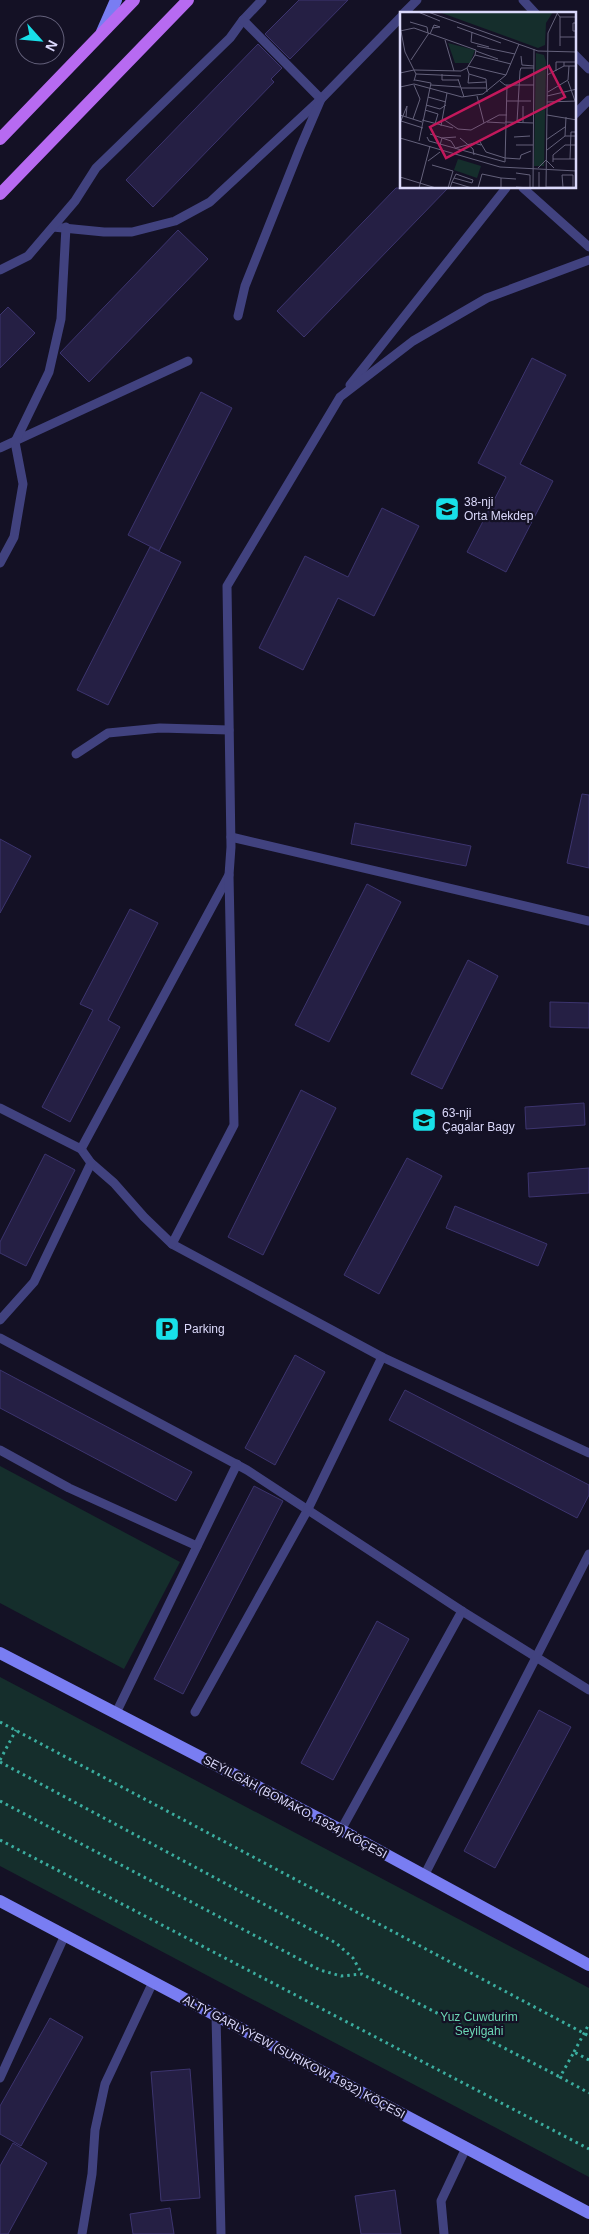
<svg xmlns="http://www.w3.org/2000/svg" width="589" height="2234" font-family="Arial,sans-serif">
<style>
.green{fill:#152e2c}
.building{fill:#251f44;stroke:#3c346e}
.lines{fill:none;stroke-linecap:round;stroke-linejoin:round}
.path{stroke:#3bad9f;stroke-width:3;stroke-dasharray:2.5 4;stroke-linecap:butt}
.lane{stroke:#41427f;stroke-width:9}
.secondary{stroke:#797df2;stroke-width:12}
.primary{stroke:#b76af1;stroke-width:12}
.labels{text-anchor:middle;stroke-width:4.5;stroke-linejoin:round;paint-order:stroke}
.poi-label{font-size:12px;fill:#dbd9fb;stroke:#141125;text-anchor:start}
.street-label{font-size:12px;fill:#dbd9fb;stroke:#141125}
.park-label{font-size:12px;fill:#6bd5b4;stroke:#141125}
.inset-road{fill:none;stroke:#64617b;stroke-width:1}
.view{fill:#c2185b;fill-opacity:0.15;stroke:#c2185b;stroke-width:2.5}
.inset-edge{fill:none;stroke:#dbd9fb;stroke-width:2.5}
</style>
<rect width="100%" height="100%" fill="#141125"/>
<g class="green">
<polygon points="0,1466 180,1562 124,1669 0,1603"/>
<polygon points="0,1677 589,1988 589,2177 0,1866"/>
</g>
<g class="building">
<polygon points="299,0 348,0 290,59 265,34"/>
<polygon points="258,44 282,68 271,79 274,82 153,207 126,180"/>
<polygon points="396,188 448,188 304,337 277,311"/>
<polygon points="178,230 208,259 89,382 60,353"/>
<polygon points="8,307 35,333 0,368 0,315"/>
<polygon points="532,358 566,375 520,464 553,481 506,572 467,552 506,477 478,463"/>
<polygon points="201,392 232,408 159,551 128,535"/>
<polygon points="382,508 419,526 374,616 338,598 303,670 259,648 305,556 348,577"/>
<polygon points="150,547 181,562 108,705 77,690"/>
<polygon points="582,794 589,795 589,868 567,863"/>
<polygon points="355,823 471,846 466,866 351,844"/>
<polygon points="0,839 31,856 0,913"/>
<polygon points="367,884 401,902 329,1042 295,1025"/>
<polygon points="130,909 158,923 108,1020 120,1027 70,1122 42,1107 93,1010 80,1004"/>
<polygon points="468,960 498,976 442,1089 411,1074"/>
<polygon points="550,1002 589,1003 589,1028 550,1027"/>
<polygon points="301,1090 336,1108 263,1255 228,1237"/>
<polygon points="584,1103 585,1125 526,1129 525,1107"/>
<polygon points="45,1154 75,1170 26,1266 0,1253 0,1242"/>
<polygon points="407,1158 442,1176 379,1294 344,1275"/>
<polygon points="589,1168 589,1193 529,1197 528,1173"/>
<polygon points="455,1206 547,1244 538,1266 446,1228"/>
<polygon points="295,1355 325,1372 275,1465 245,1448"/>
<polygon points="0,1370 192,1472 176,1501 0,1408"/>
<polygon points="405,1390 589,1485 589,1495 577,1518 389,1420"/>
<polygon points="254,1486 283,1501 183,1694 154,1679"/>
<polygon points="377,1621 409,1639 333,1780 301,1763"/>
<polygon points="539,1710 571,1727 495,1868 464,1851"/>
<polygon points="50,2018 83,2037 21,2146 0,2134 0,2106"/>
<polygon points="190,2069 200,2198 161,2201 151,2072"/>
<polygon points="13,2143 47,2163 8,2234 0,2234 0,2166"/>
<polygon points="395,2190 401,2234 361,2234 355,2196"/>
<polygon points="170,2208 174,2234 133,2234 130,2214"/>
</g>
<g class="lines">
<g class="path">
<polyline points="0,1722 589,2036"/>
<polyline points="0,1760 16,1730"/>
<polyline points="0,1762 336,1943 353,1958 362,1974"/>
<polyline points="0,1801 320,1970 341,1976 362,1974 560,2077"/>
<polyline points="0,1840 589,2149"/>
<polyline points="574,2052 589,2024"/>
<polyline points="589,2060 574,2052 560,2077 589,2093"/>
</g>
<g class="lane">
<polyline points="523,0 536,14"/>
<polyline points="403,14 417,0"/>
<polyline points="575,55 589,69"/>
<polyline points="575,114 589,100"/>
<polyline points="523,188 589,247"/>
<polyline points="53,227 104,232 132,232 175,221 210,202 321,99 402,16"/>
<polyline points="0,270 28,256 75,201 96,168 230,38 243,20 262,0"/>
<polyline points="238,316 245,286 300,148 321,99 243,20"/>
<polyline points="350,385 506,188"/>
<polyline points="0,448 188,361"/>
<polyline points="0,563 14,537 23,484 15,442 49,372 61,319 66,227"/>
<polyline points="76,754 108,733 160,728 229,730"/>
<polyline points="231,837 589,921"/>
<polyline points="0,1108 81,1149 91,1163 114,1183 144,1217 172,1244 382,1357 589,1453"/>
<polyline points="81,1149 229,875"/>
<polyline points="172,1244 234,1125 229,875 231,847 227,586 340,397 413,341 487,298 589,260"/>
<polyline points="0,1320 34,1282 91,1163"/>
<polyline points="0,1338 247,1470 462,1611 589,1690"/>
<polyline points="0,1450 69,1488 197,1546"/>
<polyline points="195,1712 307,1511 382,1357"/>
<polyline points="116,1713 237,1464"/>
<polyline points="341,1830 462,1611"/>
<polyline points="424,1876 589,1554"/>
<polyline points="216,2015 221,2234"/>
<polyline points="0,2078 65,1935"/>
<polyline points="82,2234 92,2174 95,2130 105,2084 153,1982"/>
<polyline points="444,2234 441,2201 466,2148"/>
</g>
<g class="secondary">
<polyline points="102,32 116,0"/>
<polyline points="0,1653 341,1830 589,1965"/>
<polyline points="0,1901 589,2213"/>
</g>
<g class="primary">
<polyline points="0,139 134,0"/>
<polyline points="0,194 188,0"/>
</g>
</g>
<defs>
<symbol id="school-square" viewBox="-11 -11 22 22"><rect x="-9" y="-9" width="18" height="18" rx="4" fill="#18e0e9" stroke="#141125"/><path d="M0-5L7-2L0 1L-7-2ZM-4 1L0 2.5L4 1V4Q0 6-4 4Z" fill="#111"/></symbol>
<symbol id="parking-square" viewBox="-11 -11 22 22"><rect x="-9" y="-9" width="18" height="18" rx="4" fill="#18e0e9" stroke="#141125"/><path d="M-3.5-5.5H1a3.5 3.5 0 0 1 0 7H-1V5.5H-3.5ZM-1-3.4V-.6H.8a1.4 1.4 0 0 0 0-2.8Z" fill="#111"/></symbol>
</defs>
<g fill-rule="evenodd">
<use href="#school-square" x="433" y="495" width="28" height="28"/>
<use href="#school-square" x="410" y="1106" width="28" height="28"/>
<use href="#parking-square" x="153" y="1315" width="28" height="28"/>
</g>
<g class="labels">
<g class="poi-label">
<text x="464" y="506">38-nji<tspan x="464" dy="14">Orta Mekdep</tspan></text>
<text x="442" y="1117">63-nji<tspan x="442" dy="14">Çagalar Bagy</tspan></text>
<text x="184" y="1333">Parking</text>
</g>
<g class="street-label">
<text transform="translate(295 1807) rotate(28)" y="4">SEÝILGÄH (BOMAKO, 1934) KÖÇESI</text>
<text transform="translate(294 2057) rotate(28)" y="4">ALTY GARLYÝEW (SURIKOW, 1932) KÖÇESI</text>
</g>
<g class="park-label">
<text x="479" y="2021">Yuz Cuwdurim<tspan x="479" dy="14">Seyilgahi</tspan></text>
</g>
</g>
<g transform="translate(400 12)">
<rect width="176" height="176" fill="#141125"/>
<path d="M39,0h114l-7,11 -1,22 -7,3zM48,31l27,7 -5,13h-15zM136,41l8,2 2,7 -2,104h-10zM58,147l23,7 -4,12 -23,-8z" fill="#152e2c"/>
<path class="inset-road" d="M18,0l22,9M28,0l110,39 39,1M157,1l3,4v29M160,5h17M10,10l17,5 1,6M177,11h-4v8h4M0,14l5,26 11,22 -2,7M57,15l44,16M0,19l14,-3 62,22 -1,5M72,20l-1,10 18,5M30,22l4,-9 6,2 -8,1M160,25h17M45,28l9,31M77,34l38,8M76,39l22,8M121,44l1,9 12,1M11,48l18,-27M68,54l38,9M164,54v-4h13M67,56l2,6 17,5 1,13M156,59v-9h8M0,61l14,-3 47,1 6,-3 8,-13 36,9M16,62l45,2M42,62v6h16M69,62l-1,9 18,-1M147,63l17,-9h13M58,67l6,18M15,68l16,3 -12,58M100,69l5,4h29M168,69l7,20M31,73l29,2M0,75l14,-3 48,13 21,-3 23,-19 13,-31M61,76h25M148,80l20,-12 1,-14M77,84l7,27M147,84l30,-7M28,85l18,5M107,89h24M147,90l30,-1M26,93l14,4 6,-4M123,94v16M25,98l13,4 -3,10M0,103l22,7M147,103l30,5M13,107l7,-20 -6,-14M43,107l15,10 13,1 28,-15h8M22,108l31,8M1,109l22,7M87,110l18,1M105,110l29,1M117,110l3,-51 1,-3h13M0,111l7,-17 -1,11M41,114l6,-33M30,122l21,7 5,8M165,124l1,-19M27,125l2,4 76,21 2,-77M114,125l16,-1M0,126l100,29 77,4M60,126l13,11 1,6M146,128l19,-13M80,130l6,10 19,6 15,1 1,-4 10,-4M40,133l2,-7 14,-1M116,133h17M56,136l18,-5 7,2M147,138l18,-14h12M153,147h24M170,147l1,-27h6M28,149l12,-9M153,150v-7l12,-10h12M32,153l21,6 -5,17M138,156l8,-8 8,8M139,160v16M116,161l14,2v13l-14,-1M0,165l36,11M101,166l15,1M52,170l20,6M146,175h31M163,175l-1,-12h11v13M19,176l11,-42M50,176l2,-6 4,-8 17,6 -1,3 -18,-5M78,176l4,-14 19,4v10M133,176l1,-139M146,176l2,-155 10,-21"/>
<path class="view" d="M149,54l16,31 -119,61 -16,-31z"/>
<rect width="176" height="176" class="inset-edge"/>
</g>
<g transform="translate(40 40) rotate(117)"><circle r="24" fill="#141125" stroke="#64617b"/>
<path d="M0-4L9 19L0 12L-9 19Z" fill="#18e0e9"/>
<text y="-8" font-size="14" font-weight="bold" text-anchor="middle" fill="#dbd9fb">N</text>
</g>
</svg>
